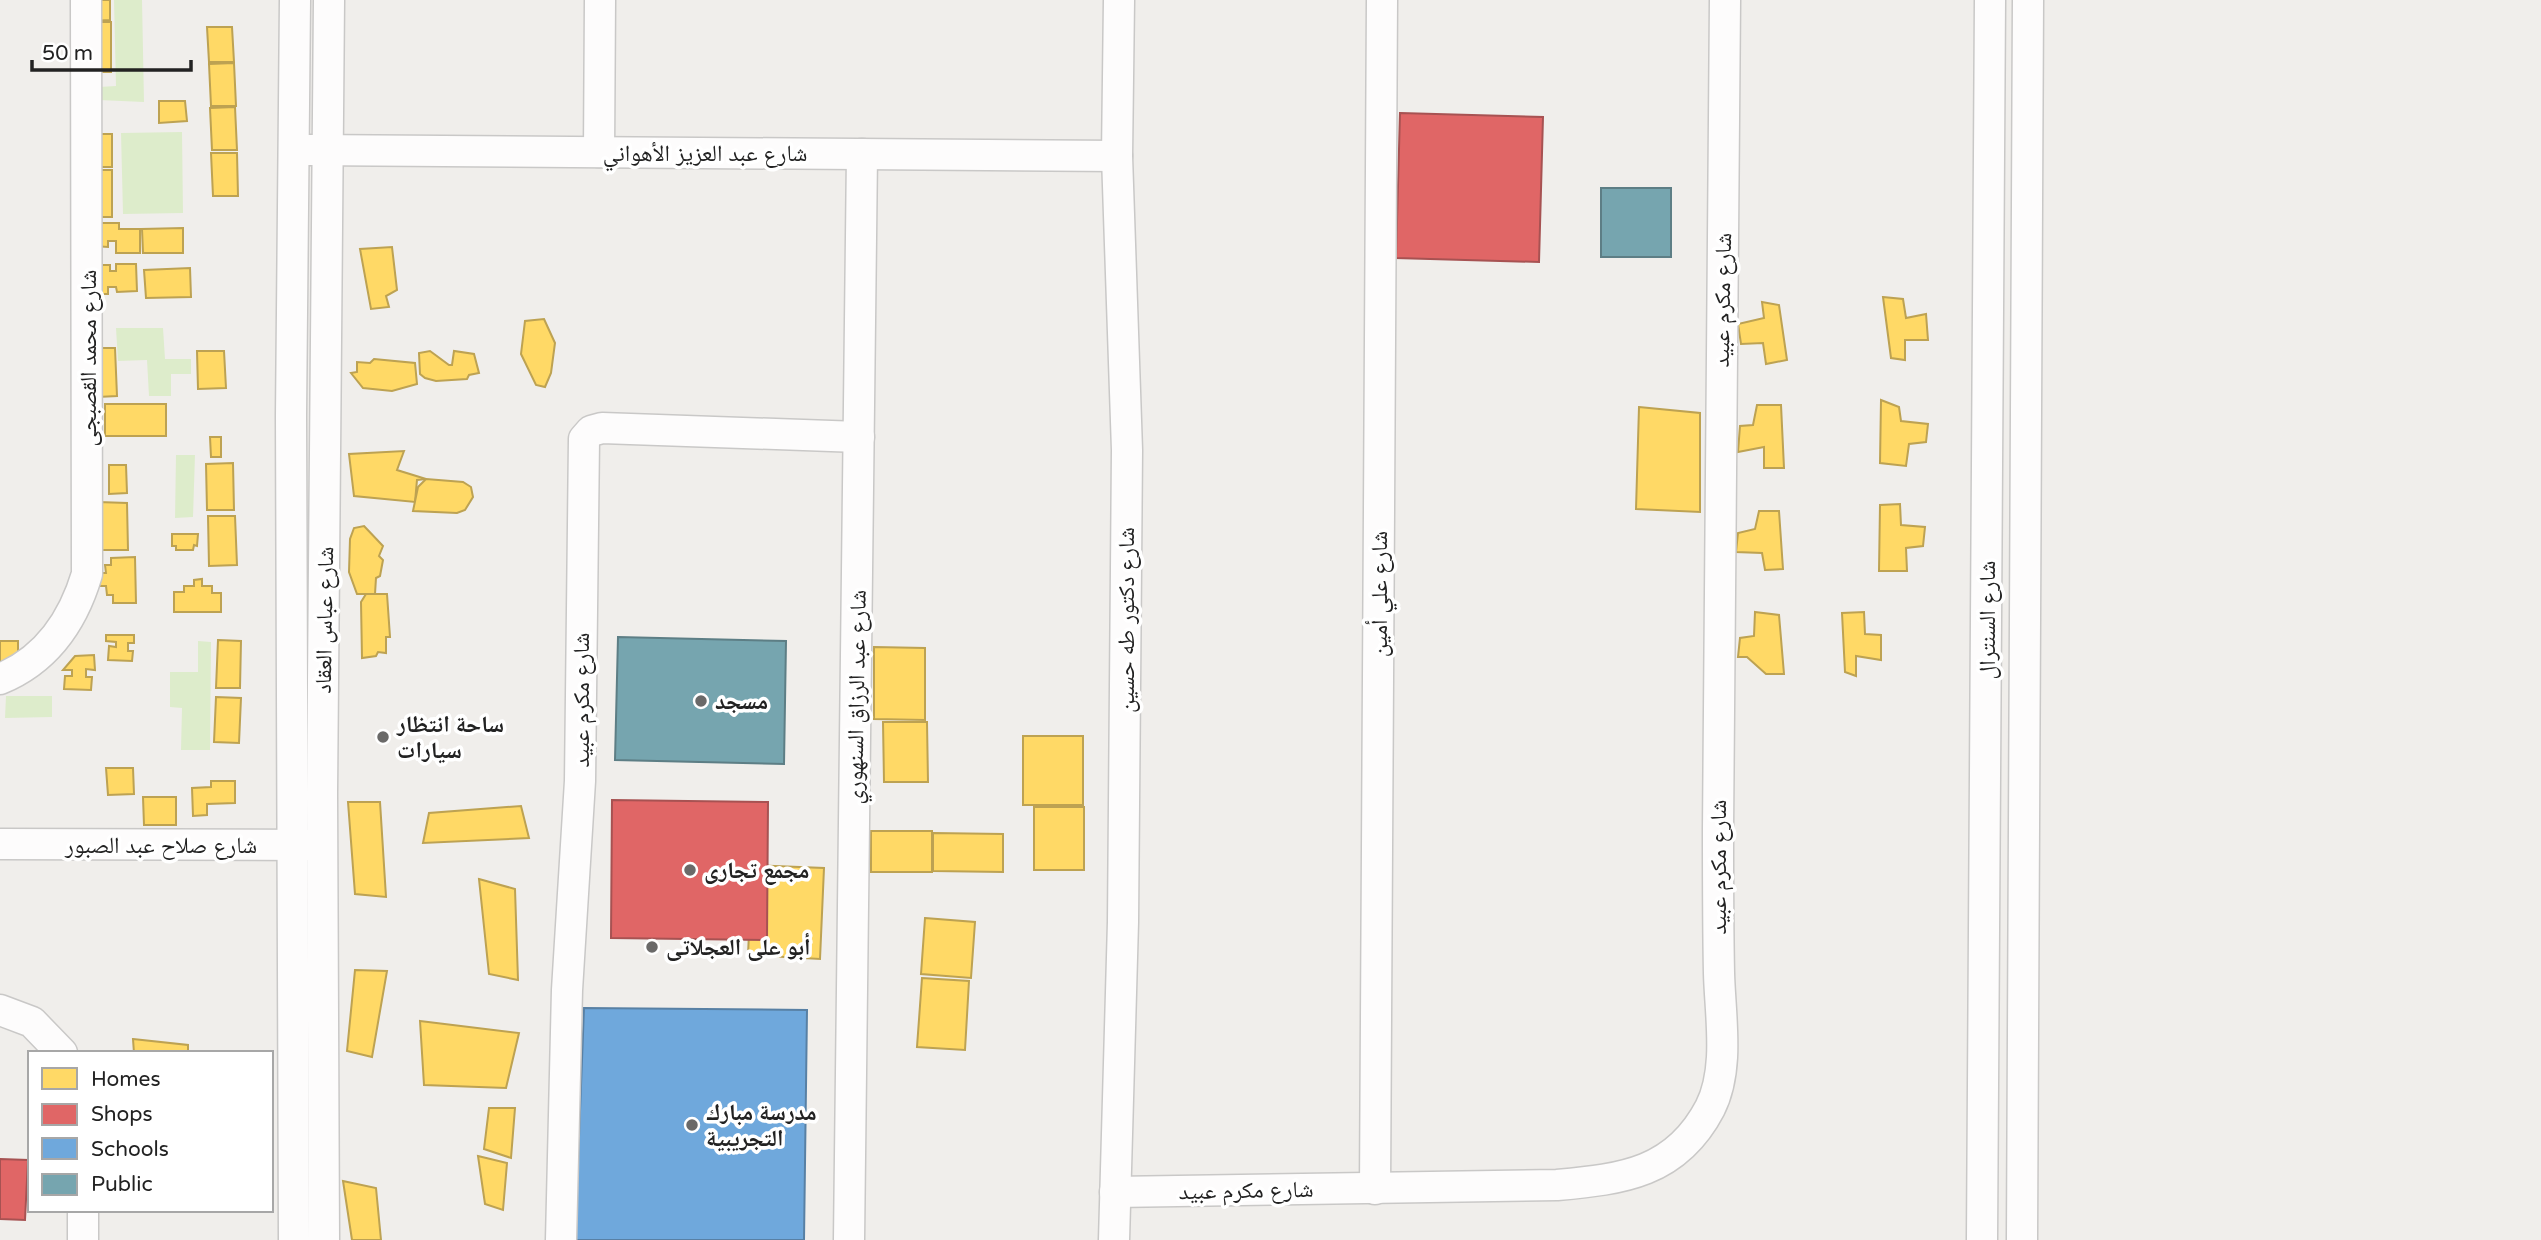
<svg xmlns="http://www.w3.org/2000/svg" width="2541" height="1240" font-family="'Varela Round','Noto Naskh Arabic',sans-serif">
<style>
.grass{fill:#ddeccb}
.homes{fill:#ffd966;stroke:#bda252;stroke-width:2}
.shops{fill:#e06666;stroke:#a75252;stroke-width:2}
.schools{fill:#6fa8dc;stroke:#5880a4;stroke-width:2}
.public{fill:#76a5af;stroke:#5d7e85;stroke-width:2}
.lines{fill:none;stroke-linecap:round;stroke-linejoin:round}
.minor-casing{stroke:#c9c8c7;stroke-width:33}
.minor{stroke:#fdfcfc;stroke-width:30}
.poi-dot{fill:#6a6968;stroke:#fff;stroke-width:2.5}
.labels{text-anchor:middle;stroke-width:7;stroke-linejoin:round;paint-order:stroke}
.street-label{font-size:23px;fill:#222;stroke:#fff}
.poi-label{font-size:23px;font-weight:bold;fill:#222;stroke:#fff;text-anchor:start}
</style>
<rect width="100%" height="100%" fill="#f0eeeb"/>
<g class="grass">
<polygon points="114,0 142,0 144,102 99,100 99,87 116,86"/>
<polygon points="182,132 183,213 123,214 121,133"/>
<polygon points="116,328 163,328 165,359 191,359 191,374 171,374 171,396 149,396 147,360 118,361"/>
<polygon points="176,455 195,455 193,517 175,518"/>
<polygon points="198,641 211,642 210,750 181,750 182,708 170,707 170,672 198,672"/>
<polygon points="6,696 52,696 52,717 5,718"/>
</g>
<g class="homes">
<polygon points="90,0 110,0 110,20 90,21"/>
<rect x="90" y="22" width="21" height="50"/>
<polygon points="207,27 232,27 234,62 209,62"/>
<polygon points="234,63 236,106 211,106 209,64"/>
<polygon points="159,101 185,101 187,121 159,123"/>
<polygon points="235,107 237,150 212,150 210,108"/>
<rect x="93" y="134" width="19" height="33"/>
<polygon points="211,153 237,153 238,196 213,196"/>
<rect x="93" y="170" width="19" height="47"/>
<polygon points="93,223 119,223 119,229 140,229 140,253 116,253 116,241 108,241 108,247 93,246"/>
<polygon points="183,228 183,253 143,253 142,229"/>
<polygon points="392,247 397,290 386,296 389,307 371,309 360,249"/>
<polygon points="116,264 136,264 137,291 117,292 116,287 108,287 108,294 92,294 91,265 110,265 110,271 116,271"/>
<polygon points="190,268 191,297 146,298 144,270"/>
<polygon points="1883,297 1903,299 1906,318 1926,314 1928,340 1905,340 1905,360 1891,358"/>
<polygon points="1762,302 1779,305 1787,360 1766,364 1763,343 1741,344 1738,324 1764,318"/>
<polygon points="544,319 555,343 551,373 545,387 536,385 521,354 525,321"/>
<polygon points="97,348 115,348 117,396 98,397"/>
<polygon points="197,351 224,351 226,388 198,389"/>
<polygon points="430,351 449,365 452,365 454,351 474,354 479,373 469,375 467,379 436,381 425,378 420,374 419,353"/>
<polygon points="374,359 415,363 417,384 392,391 363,388 351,373 357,372 357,362 370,363"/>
<polygon points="1881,400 1899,407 1901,421 1928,424 1926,442 1909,444 1906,466 1880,463"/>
<rect x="105" y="404" width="61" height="32"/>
<polygon points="1757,405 1781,405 1784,468 1764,468 1764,447 1738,452 1740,426 1753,425"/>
<polygon points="1639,407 1700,413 1700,512 1636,509"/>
<polygon points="210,437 221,437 221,457 211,457"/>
<polygon points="404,451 397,470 426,479 417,480 415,502 354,496 349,454"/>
<polygon points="233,463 234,510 207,510 206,464"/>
<polygon points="109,465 126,465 127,493 109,494"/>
<polygon points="426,479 463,482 471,487 473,497 465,510 457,513 413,511 418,487"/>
<polygon points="98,502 127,503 128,550 98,550"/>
<polygon points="1900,504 1901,525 1925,527 1923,546 1906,548 1907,571 1879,571 1880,505"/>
<polygon points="1759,511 1779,511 1783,569 1765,570 1762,553 1736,552 1738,533 1755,529"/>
<polygon points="208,516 235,516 237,565 209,566"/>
<polygon points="364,526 383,546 379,556 383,560 380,576 376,578 375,594 357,594 349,572 350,539 354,528"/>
<polygon points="172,534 198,534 197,546 194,545 193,550 176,550 176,546 172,546"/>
<polygon points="135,557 136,603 113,603 113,595 107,595 106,586 100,586 100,573 106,573 105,565 111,565 111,558"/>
<polygon points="202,579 202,586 212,586 212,593 221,593 221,612 174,612 174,592 184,592 184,586 194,586 194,580"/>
<polygon points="366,594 387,594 390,637 386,637 386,653 378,652 376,656 362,658 361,602"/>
<polygon points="1755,612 1779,615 1784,674 1766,674 1747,657 1738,657 1740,638 1754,636"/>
<polygon points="1864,612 1865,634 1881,635 1881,660 1856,656 1856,676 1845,672 1842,613"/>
<polygon points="106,635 134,635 134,643 128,643 128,651 133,651 132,661 108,660 109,646 116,647 116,642 106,641"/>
<polygon points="218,640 241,641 240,688 216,688"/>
<rect x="0" y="641" width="18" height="26"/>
<polygon points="874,647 925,648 925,720 874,719"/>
<polygon points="94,655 95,670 86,669 86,677 92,677 91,690 64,689 65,676 72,676 72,670 63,670 75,656"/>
<polygon points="216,697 241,698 239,743 214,742"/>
<polygon points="883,722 927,722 928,782 884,782"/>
<rect x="1023" y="736" width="60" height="69"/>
<polygon points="106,768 133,768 134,794 108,795"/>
<polygon points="211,781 235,781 235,803 207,804 207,815 193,816 192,788 211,787"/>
<polygon points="143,797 176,797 176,825 144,825"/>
<polygon points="348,802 380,802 386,897 355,894"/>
<polygon points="521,806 529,838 423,843 429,813"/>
<rect x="1034" y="807" width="50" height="63"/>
<rect x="871" y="831" width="61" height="41"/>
<polygon points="933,833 1003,834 1003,872 933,871"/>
<polygon points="752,865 824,868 820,959 748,955"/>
<polygon points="479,879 515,889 518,980 489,974"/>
<polygon points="925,918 975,922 971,978 921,974"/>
<polygon points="355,970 387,971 372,1057 347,1051"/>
<polygon points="922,978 969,981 965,1050 917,1047"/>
<polygon points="420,1021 519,1033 506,1088 424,1085"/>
<polygon points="133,1039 188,1045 188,1053 134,1053"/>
<polygon points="489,1108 515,1108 511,1158 484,1149"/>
<polygon points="478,1156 507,1163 503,1210 485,1204"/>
<polygon points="343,1181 376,1188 381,1240 352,1240"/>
</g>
<g class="shops">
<polygon points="1400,113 1543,117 1539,262 1396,258"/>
<polygon points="612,800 768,802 767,940 611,938"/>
<polygon points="0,1159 28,1160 25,1220 0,1219"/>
</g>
<polygon class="schools" points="584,1008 807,1010 804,1240 575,1240"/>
<g class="public">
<rect x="1601" y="188" width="70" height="69"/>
<polygon points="618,637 786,641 784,764 615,760"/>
</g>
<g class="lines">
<defs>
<g id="minor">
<polyline points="309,150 1117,156"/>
<polyline points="599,152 600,0"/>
<path d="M0,679c46,-19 73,-58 87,-105l-1,-574"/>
<polyline points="0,844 312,845"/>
<polyline points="0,1010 32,1022 62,1053"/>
<polyline points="1375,1189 1382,0"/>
<path d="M1115,1192l442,-7c66,-6 119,-12 153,-77 20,-39 10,-93 9,-135 -1,-47 -1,-95 -1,-143 1,-276 4,-553 7,-830"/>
<polyline points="83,1210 83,1240"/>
<polyline points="294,1240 291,416 295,0"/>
<polyline points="324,1240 322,794 329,0"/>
<polyline points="561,1240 567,990 580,781 584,439 591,431 602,428 859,437"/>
<polyline points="849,1240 862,154"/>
<polyline points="1114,1240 1123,922 1127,450 1117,156 1119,0"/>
<polyline points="1982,1240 1990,0"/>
<polyline points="2022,1240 2028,0"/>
</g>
</defs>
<use href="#minor" class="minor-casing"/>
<use href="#minor" class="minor"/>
</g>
<g class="poi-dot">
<circle cx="701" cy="701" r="7"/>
<circle cx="383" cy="737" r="7"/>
<circle cx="690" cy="870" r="7"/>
<circle cx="652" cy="947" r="7"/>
<circle cx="692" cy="1125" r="7"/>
</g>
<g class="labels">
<g class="street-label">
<text x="705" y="161">شارع عبد العزيز الأهواني</text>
<text transform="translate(1722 300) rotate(-89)" y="8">شارع مكرم عبيد</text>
<text transform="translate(88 358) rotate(-90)" y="8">شارع محمد القصبجى</text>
<text transform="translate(1379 594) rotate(-90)" y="8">شارع علي أمين</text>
<text transform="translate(324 620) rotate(-89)" y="8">شارع عباس العقاد</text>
<text transform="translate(1126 620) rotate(-90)" y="8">شارع دكتور طه حسين</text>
<text transform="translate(1987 620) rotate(-90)" y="8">شارع السنترال</text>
<text transform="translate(856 697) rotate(-89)" y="8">شارع عبد الرزاق السنهوري</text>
<text transform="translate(581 700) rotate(-90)" y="8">شارع مكرم عبيد</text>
<text x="161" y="853">شارع صلاح عبد الصبور</text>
<text transform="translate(1718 867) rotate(-90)" y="8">شارع مكرم عبيد</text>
<text transform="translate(1246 1190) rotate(-1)" y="8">شارع مكرم عبيد</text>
</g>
<g class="poi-label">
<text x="715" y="709">مسجد</text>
<text x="397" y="732">ساحة انتظار<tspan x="397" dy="26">سيارات</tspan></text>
<text x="704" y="878">مجمع تجارى</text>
<text x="666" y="955">أبو على العجلاتى</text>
<text x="706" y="1120">مدرسة مبارك<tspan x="706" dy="26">التجريبية</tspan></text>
</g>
</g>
<rect x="28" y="1051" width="245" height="161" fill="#ffffff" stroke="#a7a7a7" stroke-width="2"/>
<rect x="42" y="1068" width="35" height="21" fill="#ffd966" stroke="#a7a7a7" stroke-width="2"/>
<text x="91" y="1086" font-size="21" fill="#222222">Homes</text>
<rect x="42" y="1104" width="35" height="21" fill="#e06666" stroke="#a7a7a7" stroke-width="2"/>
<text x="91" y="1121" font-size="21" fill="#222222">Shops</text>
<rect x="42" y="1138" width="35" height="21" fill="#6fa8dc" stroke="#a7a7a7" stroke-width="2"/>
<text x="91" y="1156" font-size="21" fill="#222222">Schools</text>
<rect x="42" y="1174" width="35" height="21" fill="#76a5af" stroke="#a7a7a7" stroke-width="2"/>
<text x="91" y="1191" font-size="21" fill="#222222">Public</text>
<path d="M32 60v10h159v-10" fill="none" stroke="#222222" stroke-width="3.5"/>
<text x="42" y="60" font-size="21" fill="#222222" stroke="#ffffff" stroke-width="5" paint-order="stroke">50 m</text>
</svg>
